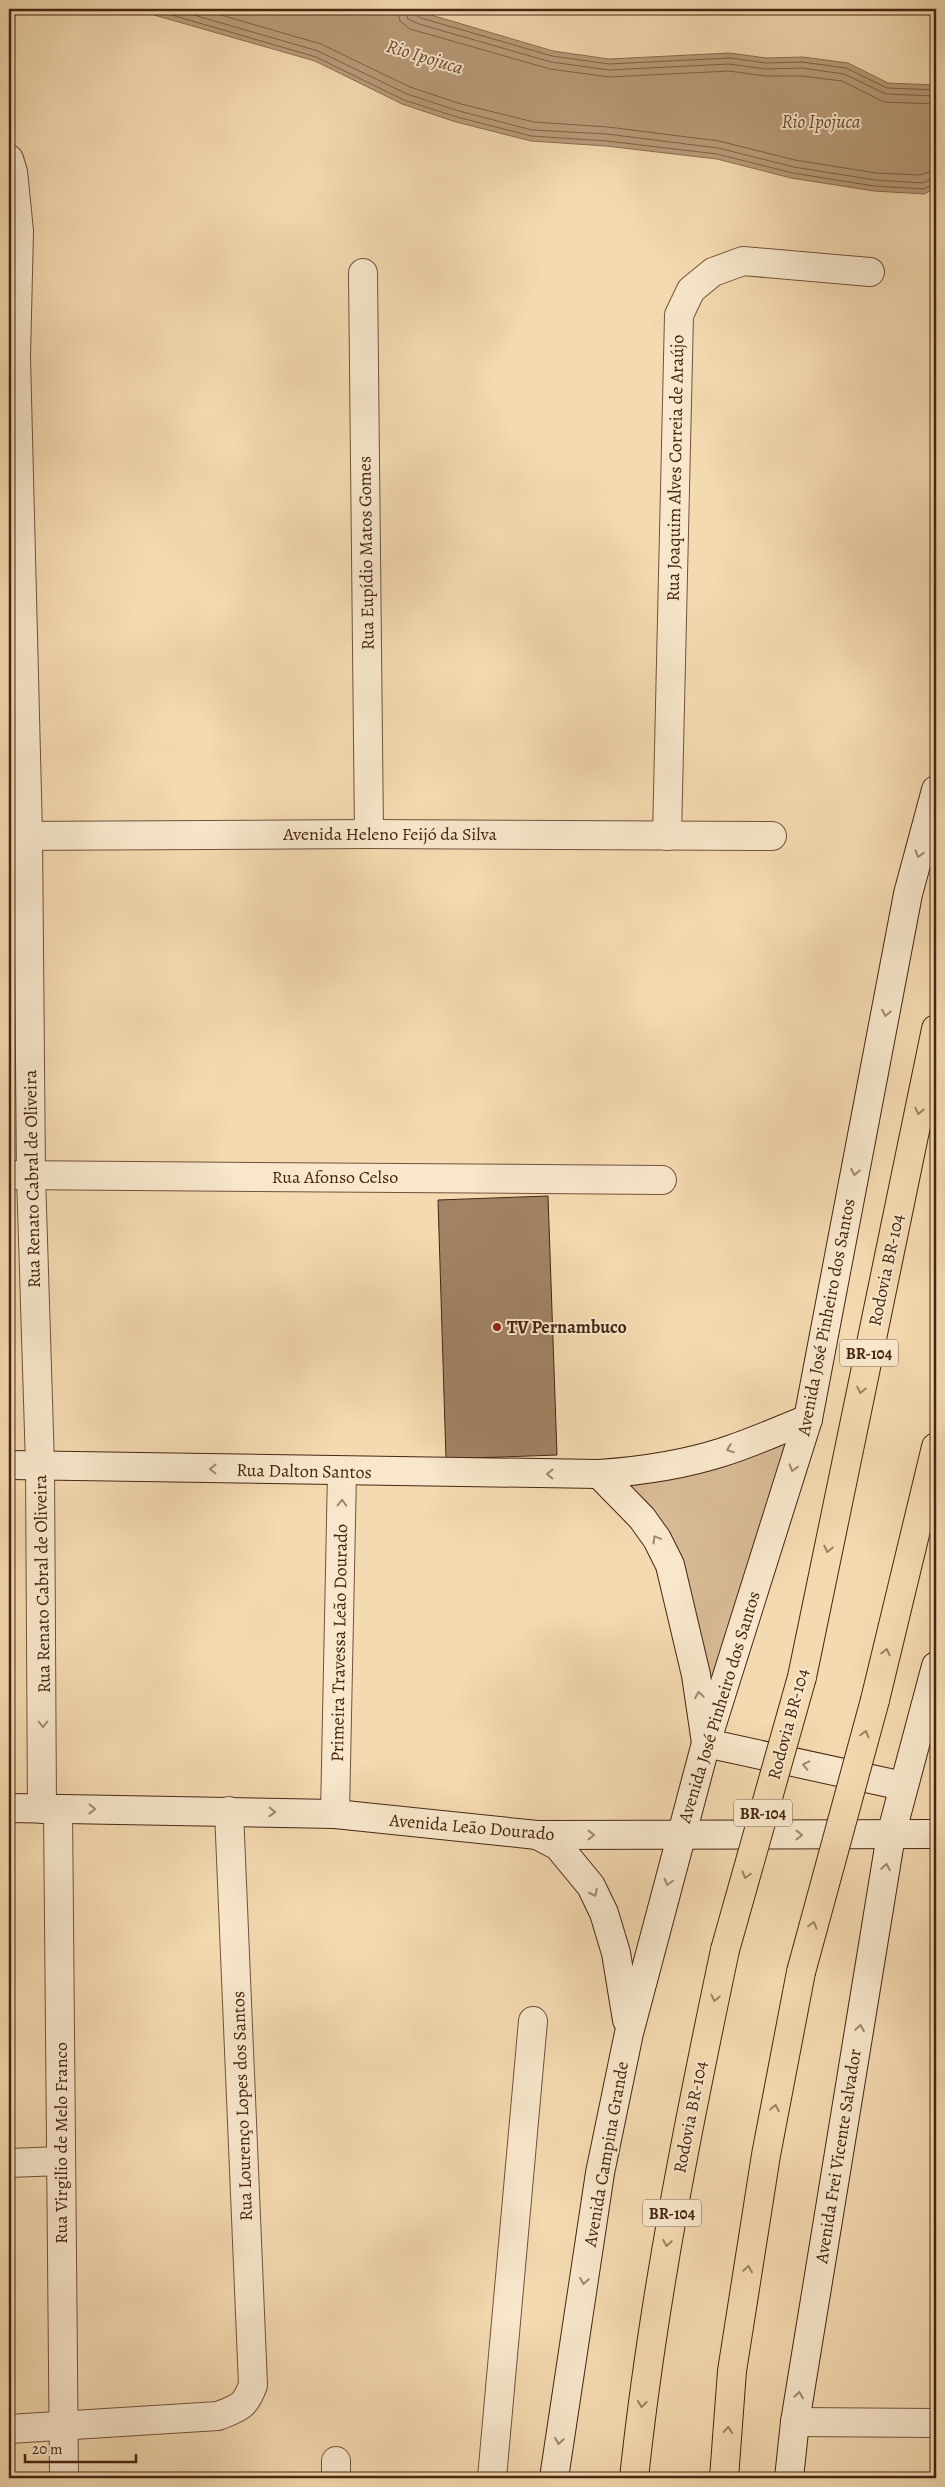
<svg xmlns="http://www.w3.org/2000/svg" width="945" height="2487" font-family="Alegreya,serif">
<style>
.green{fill:#d7bb95;stroke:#8f7054}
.water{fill:#b99c7a;stroke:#8b6c50}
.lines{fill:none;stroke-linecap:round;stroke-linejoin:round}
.shore{stroke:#806046;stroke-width:1}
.building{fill:#a18364;stroke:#472512}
.minor-casing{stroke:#72523a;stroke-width:30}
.secondary-casing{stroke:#472512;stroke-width:30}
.trunk-casing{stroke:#472512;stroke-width:30}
.minor{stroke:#f8e7cc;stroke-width:28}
.secondary{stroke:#f8e7cc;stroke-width:28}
.trunk{stroke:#f4dab0;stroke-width:28}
.trunk-bridge-casing{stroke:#472512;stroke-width:30;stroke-linecap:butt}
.trunk-bridge{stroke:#f4dab0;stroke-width:28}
.oneway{stroke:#a0866f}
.oneway2{stroke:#9e8061}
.poi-dot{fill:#8f2418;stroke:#f8e7cc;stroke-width:2}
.labels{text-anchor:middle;stroke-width:4;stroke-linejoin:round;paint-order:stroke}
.shield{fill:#f8e7cc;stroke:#7c5f4a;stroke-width:1}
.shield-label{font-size:16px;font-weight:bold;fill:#472512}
.street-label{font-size:18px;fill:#472512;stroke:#f8e7cc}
.poi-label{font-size:18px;font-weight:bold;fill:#472512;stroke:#f8e7cc;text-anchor:start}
.water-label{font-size:19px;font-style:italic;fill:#694931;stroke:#f8e7cc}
</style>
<rect width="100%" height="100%" fill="#f4dab0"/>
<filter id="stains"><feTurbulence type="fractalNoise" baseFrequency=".004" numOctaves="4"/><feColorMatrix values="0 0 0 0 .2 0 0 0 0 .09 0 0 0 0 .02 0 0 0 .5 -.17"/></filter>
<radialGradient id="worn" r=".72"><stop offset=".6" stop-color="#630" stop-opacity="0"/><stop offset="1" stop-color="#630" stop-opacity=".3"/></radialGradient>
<polygon class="green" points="797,1430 712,1707 686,1601 612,1480"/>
<polygon class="water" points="133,9 411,9 553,51 609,59 730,53 766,58 803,57 848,63 888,83 936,85 936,188 924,194 874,191 791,178 717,159 606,146 531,141 456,122 402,104 315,61"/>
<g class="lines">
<g class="shore">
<polyline points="151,9 316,57 404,100 457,117 531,136 607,141 717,154 793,173 874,186 923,189 936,184"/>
<polyline points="173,9 318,51 407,94 459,111 532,130 607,134 718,148 794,167 875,180 922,183 936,178"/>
<polyline points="200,9 321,44 410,87 461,104 534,122 608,127 719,141 795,160 876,173 920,175 936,170"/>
<polyline points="397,9 400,21 410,29 550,69 609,77 729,71 766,76 802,76 842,81 884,102 936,104"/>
<polyline points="405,9 408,19 419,24 551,62 609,70 729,64 766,69 802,68 844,74 886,94 936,96"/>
<polyline points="411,9 413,14 421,18 552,56 609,64 730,58 766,63 802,62 846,68 887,88 936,90"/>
</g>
</g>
<polygon class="building" points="548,1196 557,1455 446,1459 438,1200"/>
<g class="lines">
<defs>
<g id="minor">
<polyline points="9,159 13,172 19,231 16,357 28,835 31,1175 40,1465 42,1809"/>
<polyline points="363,273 369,834"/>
<polyline points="9,836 369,834 772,836"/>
<polyline points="667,836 679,315 691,290 713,272 743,261 870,272"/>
<polyline points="9,1175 662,1180"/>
<polyline points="58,1809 64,2478"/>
<polyline points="335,1814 342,1472"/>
<polyline points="9,2163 61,2161"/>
<polyline points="795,2422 936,2423"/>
<path d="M9,2429l209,-13c21,-8 27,-9 35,-31l-24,-574"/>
<polyline points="336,2461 336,2478"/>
<polyline points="492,2478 533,2021"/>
</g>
<g id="secondary">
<path d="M9,1465l590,9c42,-3 84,-9 124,-22 29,-9 57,-22 85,-33"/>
<polyline points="599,1474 642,1518 657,1539 670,1565 696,1675 706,1743 903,1786"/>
<polyline points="9,1808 335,1814 537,1835 936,1834"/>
<polyline points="537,1835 558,1846 591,1886 604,1913 616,1953 627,2020"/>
<polyline points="554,2478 600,2173 629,2033 706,1743 808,1419 908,894 936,790"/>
<polyline points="789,2478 795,2422 891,1835 936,1666"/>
</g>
<g id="trunk">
<polyline points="802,1677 936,1029"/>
<polyline points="875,1700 936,1447"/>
<path d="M634,2478c19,-178 54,-353 91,-528"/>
<polyline points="724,2478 732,2371 766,2155 801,1972"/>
</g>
</defs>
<use href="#minor" class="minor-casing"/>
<use href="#secondary" class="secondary-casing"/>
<use href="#trunk" class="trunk-casing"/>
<use href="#minor" class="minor"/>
<use href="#secondary" class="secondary"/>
<use href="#trunk" class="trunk"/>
<defs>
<g id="trunk-bridge">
<polyline points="725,1950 802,1677"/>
<polyline points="801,1972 875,1700"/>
</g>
</defs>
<use href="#trunk-bridge" class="trunk-bridge-casing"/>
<use href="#trunk-bridge" class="trunk-bridge"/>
</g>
<defs><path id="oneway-chevron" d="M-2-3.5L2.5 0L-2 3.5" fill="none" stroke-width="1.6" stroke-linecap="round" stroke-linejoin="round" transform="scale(1.25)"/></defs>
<g class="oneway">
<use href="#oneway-chevron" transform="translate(919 854) rotate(105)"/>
<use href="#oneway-chevron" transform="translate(886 1013) rotate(101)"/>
<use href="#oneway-chevron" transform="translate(855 1172) rotate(101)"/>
<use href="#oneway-chevron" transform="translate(730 1449) rotate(159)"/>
<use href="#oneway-chevron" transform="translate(793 1468) rotate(107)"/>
<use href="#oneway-chevron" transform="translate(213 1469) rotate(-179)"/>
<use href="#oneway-chevron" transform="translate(550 1474) rotate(-179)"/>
<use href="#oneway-chevron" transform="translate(342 1503) rotate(-89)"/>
<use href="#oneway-chevron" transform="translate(656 1539) rotate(-121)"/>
<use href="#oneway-chevron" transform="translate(699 1695) rotate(-99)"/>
<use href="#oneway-chevron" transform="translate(43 1724) rotate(90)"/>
<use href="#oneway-chevron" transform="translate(806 1765) rotate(-167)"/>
<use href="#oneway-chevron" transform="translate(92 1809) rotate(1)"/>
<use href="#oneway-chevron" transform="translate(272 1812) rotate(2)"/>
<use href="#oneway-chevron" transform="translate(591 1835)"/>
<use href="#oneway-chevron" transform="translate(799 1835)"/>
<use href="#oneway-chevron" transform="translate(886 1867) rotate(-81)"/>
<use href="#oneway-chevron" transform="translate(668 1882) rotate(105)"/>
<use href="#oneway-chevron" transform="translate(594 1893) rotate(63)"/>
<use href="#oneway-chevron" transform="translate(860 2028) rotate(-81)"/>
<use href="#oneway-chevron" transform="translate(584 2281) rotate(99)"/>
<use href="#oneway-chevron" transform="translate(799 2395) rotate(-81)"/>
<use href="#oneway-chevron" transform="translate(559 2441) rotate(99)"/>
</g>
<g class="oneway2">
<use href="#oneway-chevron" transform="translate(919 1111) rotate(102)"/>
<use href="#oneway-chevron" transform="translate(861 1390) rotate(102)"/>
<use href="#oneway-chevron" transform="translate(828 1549) rotate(102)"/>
<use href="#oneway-chevron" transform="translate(886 1652) rotate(-77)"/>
<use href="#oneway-chevron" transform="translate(865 1734) rotate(-75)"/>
<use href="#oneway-chevron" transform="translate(746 1875) rotate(106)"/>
<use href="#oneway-chevron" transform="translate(813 1925) rotate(-75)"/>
<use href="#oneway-chevron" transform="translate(715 1998) rotate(102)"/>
<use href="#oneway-chevron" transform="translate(775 2108) rotate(-79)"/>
<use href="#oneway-chevron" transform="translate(667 2243) rotate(99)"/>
<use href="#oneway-chevron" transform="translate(748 2269) rotate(-81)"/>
<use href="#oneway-chevron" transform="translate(642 2404) rotate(96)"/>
<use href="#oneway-chevron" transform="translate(728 2430) rotate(-85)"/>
</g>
<circle class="poi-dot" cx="497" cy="1327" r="5"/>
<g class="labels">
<g class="shield">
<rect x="840" y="1339.5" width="58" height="27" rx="4"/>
<rect x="734" y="1799.5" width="58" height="27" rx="4"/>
<rect x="643" y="2199.5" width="58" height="27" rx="4"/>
</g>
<g class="shield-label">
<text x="869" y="1359">BR-104</text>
<text x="763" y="1819">BR-104</text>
<text x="672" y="2219">BR-104</text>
</g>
<g class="street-label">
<text transform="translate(675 468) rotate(-89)" y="6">Rua Joaquim Alves Correia de Araújo</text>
<text transform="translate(366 553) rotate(-91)" y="6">Rua Eupídio Matos Gomes</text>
<text x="390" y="840">Avenida Heleno Feijó da Silva</text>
<text x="335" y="1183">Rua Afonso Celso</text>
<text transform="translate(32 1179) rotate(-91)" y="6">Rua Renato Cabral de Oliveira</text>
<text transform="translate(886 1270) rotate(-78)" y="6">Rodovia BR-104</text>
<text transform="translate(826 1317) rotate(-79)" y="6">Avenida José Pinheiro dos Santos</text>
<text transform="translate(304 1471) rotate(1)" y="6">Rua Dalton Santos</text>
<text transform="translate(42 1584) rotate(-91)" y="6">Rua Renato Cabral de Oliveira</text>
<text transform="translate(339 1643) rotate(-89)" y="6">Primeira Travessa Leão Dourado</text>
<text transform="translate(719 1707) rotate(-73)" y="6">Avenida José Pinheiro dos Santos</text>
<text transform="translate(788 1724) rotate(-75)" y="6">Rodovia BR-104</text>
<text transform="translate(472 1827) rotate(5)" y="6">Avenida Leão Dourado</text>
<text transform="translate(242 2106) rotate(-92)" y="6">Rua Lourenço Lopes dos Santos</text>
<text transform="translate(690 2117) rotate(-79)" y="6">Rodovia BR-104</text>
<text transform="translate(61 2143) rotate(-90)" y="6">Rua Virgilio de Melo Franco</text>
<text transform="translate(606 2154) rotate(-80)" y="6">Avenida Campina Grande</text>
<text transform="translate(838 2156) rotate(-81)" y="6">Avenida Frei Vicente Salvador</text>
</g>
<g class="poi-label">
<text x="507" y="1333">TV Pernambuco</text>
</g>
<g class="water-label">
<text transform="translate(425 56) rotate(17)" y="7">Rio Ipojuca</text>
<text x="821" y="128">Rio Ipojuca</text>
</g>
</g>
<rect width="945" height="2487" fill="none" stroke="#f4dab0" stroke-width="30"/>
<rect x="10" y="10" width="925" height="2467" fill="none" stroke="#472512" stroke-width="2.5"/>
<rect x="15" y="15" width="915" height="2457" fill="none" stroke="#472512"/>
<path d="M25 2454v8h111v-8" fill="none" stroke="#472512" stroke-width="2.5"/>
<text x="32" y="2454" font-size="15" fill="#472512" stroke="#f8e7cc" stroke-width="4" paint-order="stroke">20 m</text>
<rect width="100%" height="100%" filter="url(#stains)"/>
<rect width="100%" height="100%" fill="url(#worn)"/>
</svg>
